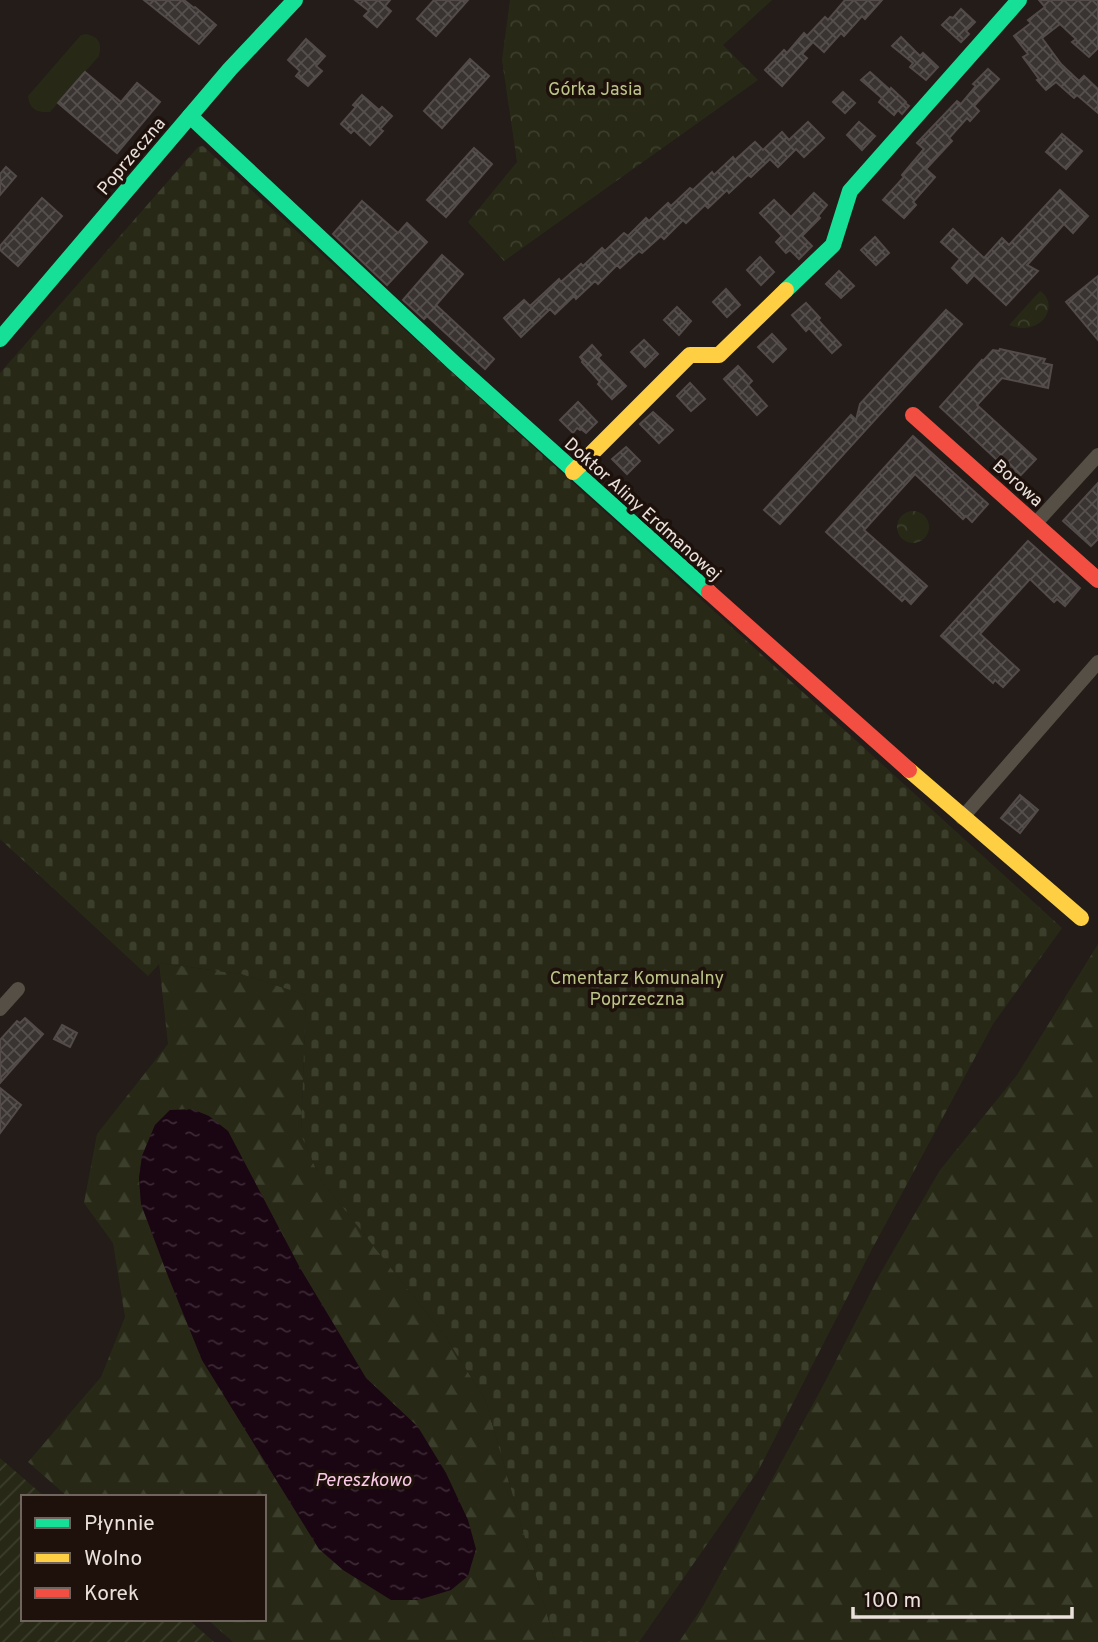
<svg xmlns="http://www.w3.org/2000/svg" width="1098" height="1642" font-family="Overpass,sans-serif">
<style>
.grass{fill:#272916}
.forest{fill:url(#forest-firs);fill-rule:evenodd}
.cemetery{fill:url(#cemetery-stones)}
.park{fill:url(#park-crowns)}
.garden{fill:url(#garden-furrows)}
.water{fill:url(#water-ripples)}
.building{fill:url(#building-cross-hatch);stroke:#524b49;stroke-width:2}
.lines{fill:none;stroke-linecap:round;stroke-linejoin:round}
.street{stroke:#554f45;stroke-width:14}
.fast{stroke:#16e098;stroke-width:16}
.slow{stroke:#ffcf43;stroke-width:16}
.jam{stroke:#f24e42;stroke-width:16}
.labels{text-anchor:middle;stroke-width:7;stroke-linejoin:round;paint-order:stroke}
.park-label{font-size:18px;fill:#bcc588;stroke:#1e110b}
.street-label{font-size:18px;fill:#eae1dc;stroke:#1e110b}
.water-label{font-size:19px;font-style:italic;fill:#fbcae6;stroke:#1e110b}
</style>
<defs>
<pattern id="forest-firs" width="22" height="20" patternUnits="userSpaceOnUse" patternTransform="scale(1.75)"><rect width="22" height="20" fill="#272916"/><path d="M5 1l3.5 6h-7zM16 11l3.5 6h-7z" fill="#3c3e2c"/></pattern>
<pattern id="cemetery-stones" width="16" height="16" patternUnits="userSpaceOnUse" patternTransform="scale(1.75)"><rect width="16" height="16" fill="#272916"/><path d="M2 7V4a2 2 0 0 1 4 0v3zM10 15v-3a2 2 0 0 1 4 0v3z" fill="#3c3e2c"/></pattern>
<pattern id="park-crowns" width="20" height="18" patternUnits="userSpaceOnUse" patternTransform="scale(1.75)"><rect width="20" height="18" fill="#272916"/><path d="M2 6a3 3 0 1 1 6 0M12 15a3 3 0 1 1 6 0" fill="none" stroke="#3c3e2c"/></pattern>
<pattern id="garden-furrows" width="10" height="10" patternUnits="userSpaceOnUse" patternTransform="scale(1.75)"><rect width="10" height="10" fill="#272916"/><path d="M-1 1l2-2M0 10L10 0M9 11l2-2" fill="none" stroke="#3c3e2c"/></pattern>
<pattern id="water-ripples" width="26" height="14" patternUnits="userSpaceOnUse" patternTransform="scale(1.75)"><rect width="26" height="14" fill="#1a0512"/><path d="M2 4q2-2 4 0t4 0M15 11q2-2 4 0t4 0" fill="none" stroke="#3b2934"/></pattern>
<pattern id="building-cross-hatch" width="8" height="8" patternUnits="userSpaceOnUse" patternTransform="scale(1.75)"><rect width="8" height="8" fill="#393331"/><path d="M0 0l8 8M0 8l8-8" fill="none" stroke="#56504e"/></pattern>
</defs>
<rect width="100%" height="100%" fill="#231c18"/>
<path class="grass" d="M86,34c13,3 16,9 13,22l-49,56c-13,1 -21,-3 -22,-16l53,-61z"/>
<g class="forest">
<polygon points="1098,944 1098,1642 679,1642 703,1606 825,1382 880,1274 940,1170 1017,1075"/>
<path d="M159,963l82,11 65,21 -5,140 20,45 124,156 40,63 70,243h-322l-26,-23h57v-122h-196l-40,-35 73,-85 24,-60 -12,-74 -29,-40 13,-69 71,-90zM170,1110l58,21 72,137 66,110 52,49 50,149 -17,14 -33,10 -99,-51 -117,-189 -34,-84 -27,-72 -2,-26 3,-22 13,-31z"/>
</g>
<polygon class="cemetery" points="203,146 1062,928 993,1024 871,1251 758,1471 639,1642 555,1642 485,1399 445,1336 321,1180 301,1135 306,995 241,974 160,963 148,976 0,839 0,373 198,147"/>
<g class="park">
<polygon points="510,0 772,0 723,45 758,80 504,261 468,222 517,162 502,60"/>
<path d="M1040,291c21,14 1,47 -31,34z"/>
<circle cx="913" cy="527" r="16"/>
</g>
<polygon class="garden" points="0,1458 45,1497 23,1497 23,1619 188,1619 214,1642 0,1642"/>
<polygon class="water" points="192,1109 209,1116 228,1131 300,1268 366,1378 418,1427 446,1473 468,1520 476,1549 468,1576 451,1590 418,1600 391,1600 343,1570 319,1549 202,1360 168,1276 141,1204 139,1178 142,1156 155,1125 170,1110"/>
<g class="building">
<polygon points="144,0 184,0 194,8 195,7 216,25 199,44"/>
<polygon points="355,0 390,0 385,6 391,11 377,27 364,16 369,11"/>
<polygon points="434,0 468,0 436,36 417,19"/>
<polygon points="845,0 882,0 865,19 862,16 844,36 841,33 824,52 813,42 802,54 807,58 782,86 765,70 784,50 787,53 804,33 807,36 825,17 828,20"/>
<polygon points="1039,0 1098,0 1098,48 1089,57 1072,42 1076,39 1060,24 1042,38 1061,64 1079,81 1084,76 1098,89 1098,113 1077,95 1074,98 1056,82 1046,90 1037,80 1039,79 1023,57 1028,54 1014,36 1031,23 1028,20 1045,7"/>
<polygon points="961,9 975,22 966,31 969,34 961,42 942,25 950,17 953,18"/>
<polygon points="901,37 920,56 923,53 938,67 926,80 910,67 913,63 892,46"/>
<polygon points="306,39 325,56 316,66 322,71 308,86 296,76 300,71 288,60"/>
<polygon points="470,59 489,76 442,128 424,111"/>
<polygon points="988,69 999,79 974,106 979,111 970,121 967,118 949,138 952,141 926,169 935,177 913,202 916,205 904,218 883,200 904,177 902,175 924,149 917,143 957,101 961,104 976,86 973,84"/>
<polygon points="85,72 121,102 137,83 160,102 117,153 58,103"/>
<polygon points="870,72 890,90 891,88 906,102 905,103 909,106 902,114 898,110 894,115 879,102 882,98 861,80"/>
<polygon points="843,92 855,103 845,113 833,102"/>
<polygon points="362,95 379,110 382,107 392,116 380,129 383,131 370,145 354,130 351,133 341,124 356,107 353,105"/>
<polygon points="808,122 824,138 804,157 796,149 778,167 770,159 751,177 748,175 729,193 727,190 708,208 705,205 686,223 683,220 664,239 661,236 642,253 639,251 620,268 617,265 598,284 595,281 576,299 574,296 555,314 550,309 521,337 504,318 524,300 530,306 559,279 561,282 581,264 583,266 602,248 605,251 624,233 628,236 646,218 649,221 668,203 671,206 690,188 693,190 712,172 714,175 733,157 735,160 755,142 763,150 782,132 789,140"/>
<polygon points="859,122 875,136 862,150 847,135"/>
<polygon points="1062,134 1082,151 1066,169 1046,152"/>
<polygon points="474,148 492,164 446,217 427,200"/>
<polygon points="6,167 16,176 0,195 0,174"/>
<polygon points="1060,190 1088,216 1073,233 1064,224 1037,254 1027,265 1038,271 1006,305 974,275 967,283 952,268 960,259 941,242 953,229 984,258 1002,238 1009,245"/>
<polygon points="814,193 827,205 818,216 820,218 802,236 812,246 799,259 790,250 786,253 776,242 782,236 760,213 774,200 791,217"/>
<polygon points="42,198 62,216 18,266 0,250 0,246"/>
<polygon points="362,201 398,233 407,223 427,242 387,285 333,234"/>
<polygon points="875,237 889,253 876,265 861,250"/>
<polygon points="442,255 463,274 436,305 494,359 485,369 427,316 424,319 403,300"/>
<polygon points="760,257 774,272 761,285 747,270"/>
<polygon points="839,271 854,286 841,298 826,284"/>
<polygon points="1098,276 1098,340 1066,302"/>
<polygon points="726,289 740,305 727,317 713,302"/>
<polygon points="806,303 820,318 818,320 841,345 832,353 809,328 806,331 792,315"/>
<polygon points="677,307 691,321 679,335 664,320"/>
<polygon points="946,310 962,324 780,524 764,510 851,415 856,420 860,404"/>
<polygon points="772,334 786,349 773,362 758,347"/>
<polygon points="644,340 658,354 645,367 631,352"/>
<polygon points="592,345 601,355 598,358 626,386 612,399 598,384 600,382 582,362 583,361 580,357"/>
<polygon points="1000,349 1045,359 1043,363 1052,365 1048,388 1002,378 977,405 1036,459 1020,476 1011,469 1009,471 940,407 982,360 983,361 993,350 999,351"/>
<polygon points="738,366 752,381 748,385 767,406 757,415 724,379"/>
<polygon points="690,383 705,399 691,411 677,396"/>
<polygon points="578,402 597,422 586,433 581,429 580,430 577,428 573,433 560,420"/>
<polygon points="653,412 673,430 659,443 640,424"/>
<polygon points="913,436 988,504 972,522 966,516 963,519 915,474 864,530 927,586 911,604 905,598 902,601 826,532"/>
<polygon points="626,447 640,461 627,474 612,459"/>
<polygon points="1098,483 1098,539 1091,546 1063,521"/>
<polygon points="1028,541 1080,588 1065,606 1057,599 1054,602 1030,579 980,634 1019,670 1003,687 995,680 993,683 941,636"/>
<polygon points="1020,795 1038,810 1020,833 1001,818"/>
<polygon points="25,1018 43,1034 0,1083 0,1040 17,1021 20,1023"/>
<polygon points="62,1025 77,1033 70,1047 54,1039"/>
<polygon points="0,1088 21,1105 0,1133"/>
</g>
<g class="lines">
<g class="street">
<polyline points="1035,524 1098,455"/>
<polyline points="962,818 1098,662"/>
<polyline points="0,1009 18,989"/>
</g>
<g class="fast">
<polyline points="190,116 454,363 709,592"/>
<polyline points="786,290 833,245 850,191 1019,0"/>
<polyline points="0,339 230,69 295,0"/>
</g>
<g class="slow">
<polyline points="573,472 690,355 719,355 786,290"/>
<polyline points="909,770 1081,918"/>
</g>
<g class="jam">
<polyline points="913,415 1098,580"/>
<polyline points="709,592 909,770"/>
</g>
</g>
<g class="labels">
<g class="park-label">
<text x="595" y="95">Górka Jasia</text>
<text x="637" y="984">Cmentarz Komunalny<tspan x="637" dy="21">Poprzeczna</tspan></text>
</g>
<g class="street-label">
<text transform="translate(131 156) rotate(-50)" y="6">Poprzeczna</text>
<text transform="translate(1018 483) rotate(42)" y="6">Borowa</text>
<text transform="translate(643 509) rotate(42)" y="6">Doktor Aliny Erdmanowej</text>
</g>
<g class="water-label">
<text x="363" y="1486">Pereszkowo</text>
</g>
</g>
<rect x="21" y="1495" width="245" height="126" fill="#1e110b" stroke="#70645f" stroke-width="2"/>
<rect x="35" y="1518" width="35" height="10" fill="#16e098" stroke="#70645f" stroke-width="2"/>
<text x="84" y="1530" font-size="21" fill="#eae1dc">Płynnie</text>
<rect x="35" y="1553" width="35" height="10" fill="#ffcf43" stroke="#70645f" stroke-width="2"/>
<text x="84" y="1565" font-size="21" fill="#eae1dc">Wolno</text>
<rect x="35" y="1588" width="35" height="10" fill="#f24e42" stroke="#70645f" stroke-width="2"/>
<text x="84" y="1600" font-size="21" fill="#eae1dc">Korek</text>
<path d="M853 1607v10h219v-10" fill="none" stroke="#eae1dc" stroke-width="3.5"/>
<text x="864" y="1607" font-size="21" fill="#eae1dc" stroke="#1e110b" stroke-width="5" paint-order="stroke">100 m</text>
</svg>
